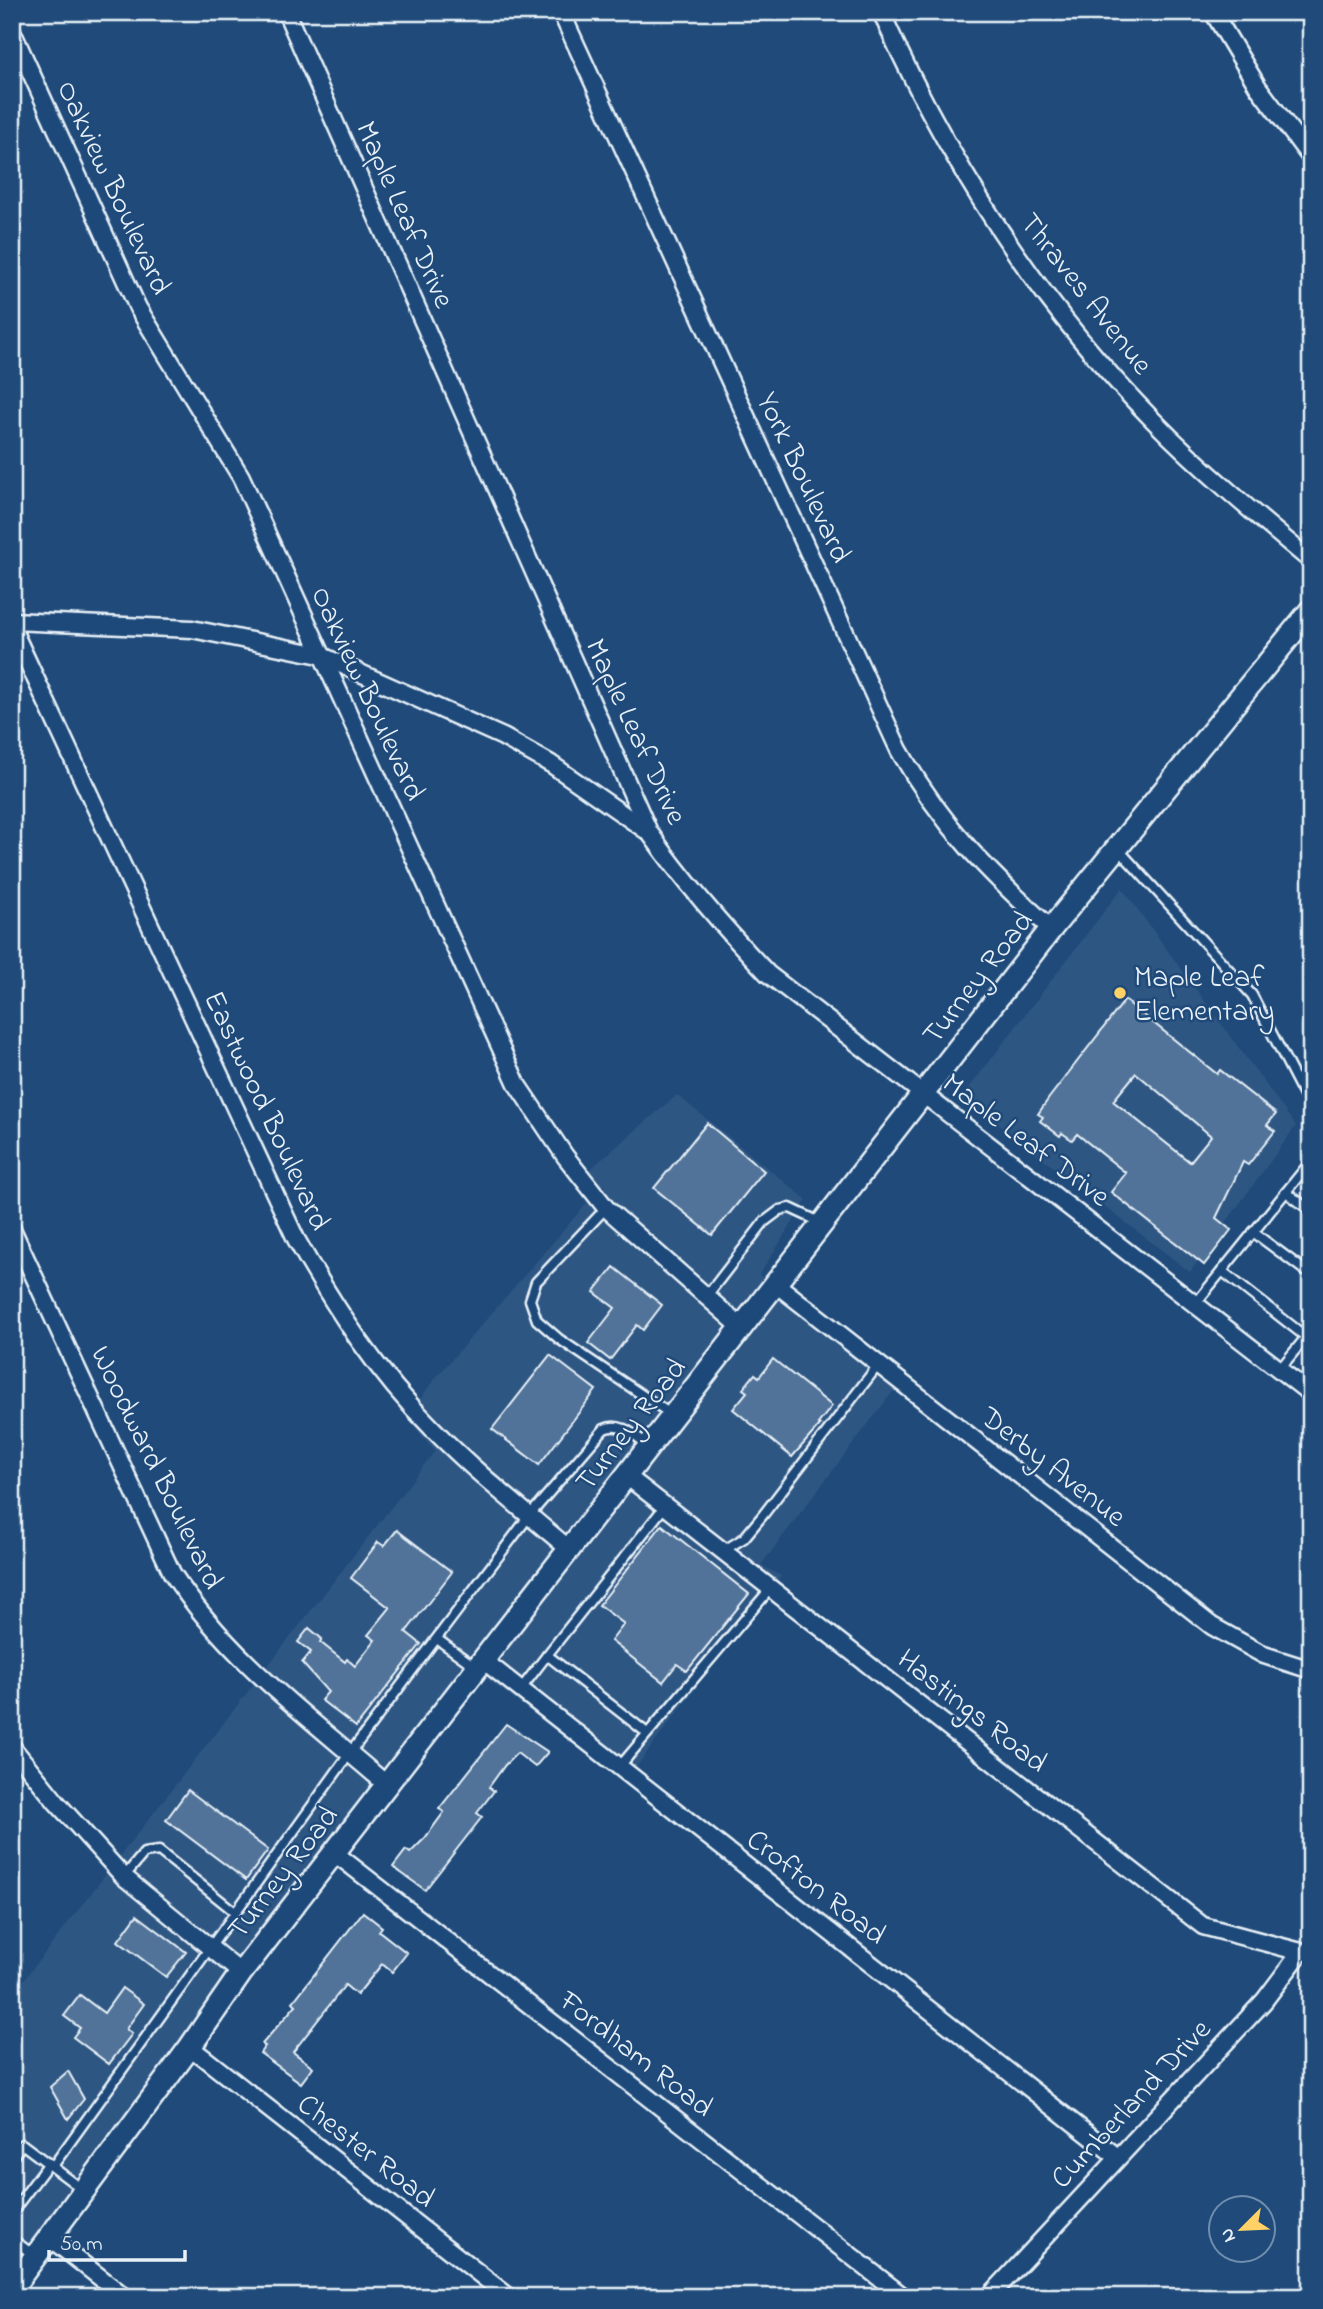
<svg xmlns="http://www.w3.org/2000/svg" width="1323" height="2309" font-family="'Indie Flower',sans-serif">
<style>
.built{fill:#2e5683}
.building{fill:#517399;stroke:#e8f1f8;stroke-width:2;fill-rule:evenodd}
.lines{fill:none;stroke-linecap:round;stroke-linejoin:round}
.lane-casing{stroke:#e8f1f8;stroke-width:13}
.street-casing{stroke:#e8f1f8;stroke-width:21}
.secondary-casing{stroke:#e8f1f8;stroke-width:26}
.lane{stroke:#1f4a7a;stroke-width:8}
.street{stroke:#1f4a7a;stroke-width:16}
.secondary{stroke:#1f4a7a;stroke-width:21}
.poi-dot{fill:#ffd166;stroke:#1f4a7a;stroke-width:2.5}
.labels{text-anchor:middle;stroke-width:5;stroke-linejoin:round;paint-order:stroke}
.street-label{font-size:30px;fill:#e8f1f8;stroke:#1f4a7a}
.poi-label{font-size:30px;fill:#e8f1f8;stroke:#1f4a7a;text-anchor:start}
</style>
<rect width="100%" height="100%" fill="#1f4a7a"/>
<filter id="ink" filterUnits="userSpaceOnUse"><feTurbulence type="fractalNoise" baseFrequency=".0143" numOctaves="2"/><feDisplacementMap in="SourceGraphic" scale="14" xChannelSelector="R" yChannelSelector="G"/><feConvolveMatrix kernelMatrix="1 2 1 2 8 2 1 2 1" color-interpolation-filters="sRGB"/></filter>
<g filter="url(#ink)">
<g class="built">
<polygon points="1122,888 1296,1126 1190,1272 962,1097"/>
<polygon points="677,1095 807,1200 759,1275 894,1390 761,1565 781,1576 624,1783 482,1675 259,1971 21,2297 12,2297 12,1995 435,1451 407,1418 433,1381 587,1203 575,1182"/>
</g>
<g class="building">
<path d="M1125,1000l92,74 3,-4 56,44 -9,11 8,6 -27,34 -5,-3 -27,56 15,12 -27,35 -93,-73 15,-19 -49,-39 -5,6 -10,-7 -2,3 -20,-15 3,-4 -5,-3 11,-16zM1136,1073l75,63 -21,26 -77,-61z"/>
<polygon points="707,1123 764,1171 712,1235 654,1188"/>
<polygon points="614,1267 662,1305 643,1330 637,1325 610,1360 588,1343 615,1308 594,1292"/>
<polygon points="550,1355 596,1390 539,1465 492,1429"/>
<polygon points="773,1359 832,1406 818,1424 820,1425 792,1457 733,1409 747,1392 743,1389 755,1374 759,1377"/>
<polygon points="662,1525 749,1594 687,1671 677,1664 663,1682 611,1641 624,1624 599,1605"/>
<polygon points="397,1530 452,1572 406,1632 421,1644 356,1727 321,1700 328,1692 302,1663 311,1652 298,1642 309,1628 322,1639 320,1642 345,1662 347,1659 355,1666 375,1640 368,1635 390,1608 351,1578 378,1542 384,1546"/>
<polygon points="506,1724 548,1752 535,1767 517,1753 505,1765 489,1787 494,1791 477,1813 482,1817 425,1890 393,1867 406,1850 410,1853 425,1838 444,1812 439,1809"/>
<polygon points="188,1790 268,1850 246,1880 166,1820"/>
<polygon points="363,1912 382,1927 379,1931 407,1953 392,1972 382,1964 357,1995 345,1985 342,1989 293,2052 313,2067 301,2083 260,2053 265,2046 262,2044 296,2005 293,2002"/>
<polygon points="137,1915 186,1952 166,1977 118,1941"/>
<polygon points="122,1988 144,2004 126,2029 132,2034 109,2064 73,2037 80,2028 64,2016 80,1995 104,2013"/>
<polygon points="68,2071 84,2099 68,2119 50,2087"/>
</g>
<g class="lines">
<defs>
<g id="lane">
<polyline points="1119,850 1252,995 1311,1109"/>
<polyline points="1286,1192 1311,1211"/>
<polyline points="606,1208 536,1282 530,1300 537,1320 559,1339 672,1415"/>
<polyline points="1253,1232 1311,1275"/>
<polyline points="1222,1271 1306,1337"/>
<polyline points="706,1297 764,1222 780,1210 790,1208 820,1222"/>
<polyline points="1196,1303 1311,1161"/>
<polyline points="1279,1370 1311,1331"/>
<polyline points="723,1551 744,1538 763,1515 879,1364"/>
<polyline points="437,1639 477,1668"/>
<polyline points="521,1689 547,1655"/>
<polyline points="647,1733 547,1655 665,1506"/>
<polyline points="620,1766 771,1588"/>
<polyline points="124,1877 144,1853 159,1851 235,1912"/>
<polyline points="12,2158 22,2144 82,2189"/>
<path d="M53,2166l297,-413 179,-237 75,-87c16,-8 30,6 44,16"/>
<polyline points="12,2212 49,2163"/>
<polyline points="12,2239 35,2256"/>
</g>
<g id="street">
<path d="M286,12l363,820c36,51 76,97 119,142l543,420"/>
<path d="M561,12l338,738c44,77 87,120 152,179"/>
<path d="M881,12c67,149 157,291 272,408 49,50 104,96 158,141"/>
<polyline points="1213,12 1258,87 1311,158"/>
<polyline points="12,31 138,308 241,477 518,1086 565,1156 606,1208 742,1328"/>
<polyline points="12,621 192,629 320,655 503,737 551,764 647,831"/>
<path d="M12,628l284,611c39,69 81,134 137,190 42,43 90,81 136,120"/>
<path d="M12,1229l160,344c56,86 138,145 215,212"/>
<polyline points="776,1284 1212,1626 1264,1655 1311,1670"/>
<polyline points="628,1477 1203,1926 1301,1952 1311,1951"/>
<polyline points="483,1660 1116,2156"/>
<polyline points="12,1747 57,1803 124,1877 241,1973"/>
<polyline points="336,1854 904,2297"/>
<polyline points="190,2047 509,2297"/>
<polyline points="50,2238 125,2297"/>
<polyline points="989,2297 1264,2001 1301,1952"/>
</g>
<polyline id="secondary" points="12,2288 190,2047 241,1973 494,1646 1051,929 1311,610"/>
</defs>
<use href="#lane" class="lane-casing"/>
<use href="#street" class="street-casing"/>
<use href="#secondary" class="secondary-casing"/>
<use href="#lane" class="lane"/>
<use href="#street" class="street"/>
<use href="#secondary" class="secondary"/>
</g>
</g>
<circle class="poi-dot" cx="1120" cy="993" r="7"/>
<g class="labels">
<g class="street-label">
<text transform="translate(115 187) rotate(65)" y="10">Oakview Boulevard</text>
<text transform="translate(406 214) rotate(66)" y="10">Maple Leaf Drive</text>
<text transform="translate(1087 293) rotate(52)" y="10">Thraves Avenue</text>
<text transform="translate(805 477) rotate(65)" y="10">York Boulevard</text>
<text transform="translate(369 693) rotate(65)" y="10">Oakview Boulevard</text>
<text transform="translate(637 731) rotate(65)" y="10">Maple Leaf Drive</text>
<text transform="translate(977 977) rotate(-52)" y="10">Turney Road</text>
<text transform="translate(268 1110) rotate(65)" y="10">Eastwood Boulevard</text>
<text transform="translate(1027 1139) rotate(37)" y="10">Maple Leaf Drive</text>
<text transform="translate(630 1424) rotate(-52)" y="10">Turney Road</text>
<text transform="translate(1054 1466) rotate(38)" y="10">Derby Avenue</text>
<text transform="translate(158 1467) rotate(64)" y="10">Woodward Boulevard</text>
<text transform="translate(973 1710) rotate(38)" y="10">Hastings Road</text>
<text transform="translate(282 1872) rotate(-52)" y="10">Turney Road</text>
<text transform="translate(817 1886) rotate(38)" y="10">Crofton Road</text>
<text transform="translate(637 2053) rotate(38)" y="10">Fordham Road</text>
<text transform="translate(1130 2103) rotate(-47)" y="10">Cumberland Drive</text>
<text transform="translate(367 2150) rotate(38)" y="10">Chester Road</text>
</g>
<g class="poi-label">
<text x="1134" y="986">Maple Leaf<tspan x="1134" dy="34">Elementary</tspan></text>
</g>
</g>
<rect width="1323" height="2309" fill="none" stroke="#1f4a7a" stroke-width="42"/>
<rect x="21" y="21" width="1281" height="2267" fill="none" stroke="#e8f1f8" stroke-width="2.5" filter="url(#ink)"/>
<g transform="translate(1242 2229) rotate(246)"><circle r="33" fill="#1f4a7a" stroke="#6f8dac" stroke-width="2"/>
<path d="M0-5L12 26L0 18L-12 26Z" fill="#ffd166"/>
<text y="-10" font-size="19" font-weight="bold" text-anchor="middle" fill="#e8f1f8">N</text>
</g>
<path d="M49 2250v10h136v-10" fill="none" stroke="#e8f1f8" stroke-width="3.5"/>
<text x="60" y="2250" font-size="21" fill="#e8f1f8" stroke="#1f4a7a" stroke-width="5" paint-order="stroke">50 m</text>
</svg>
